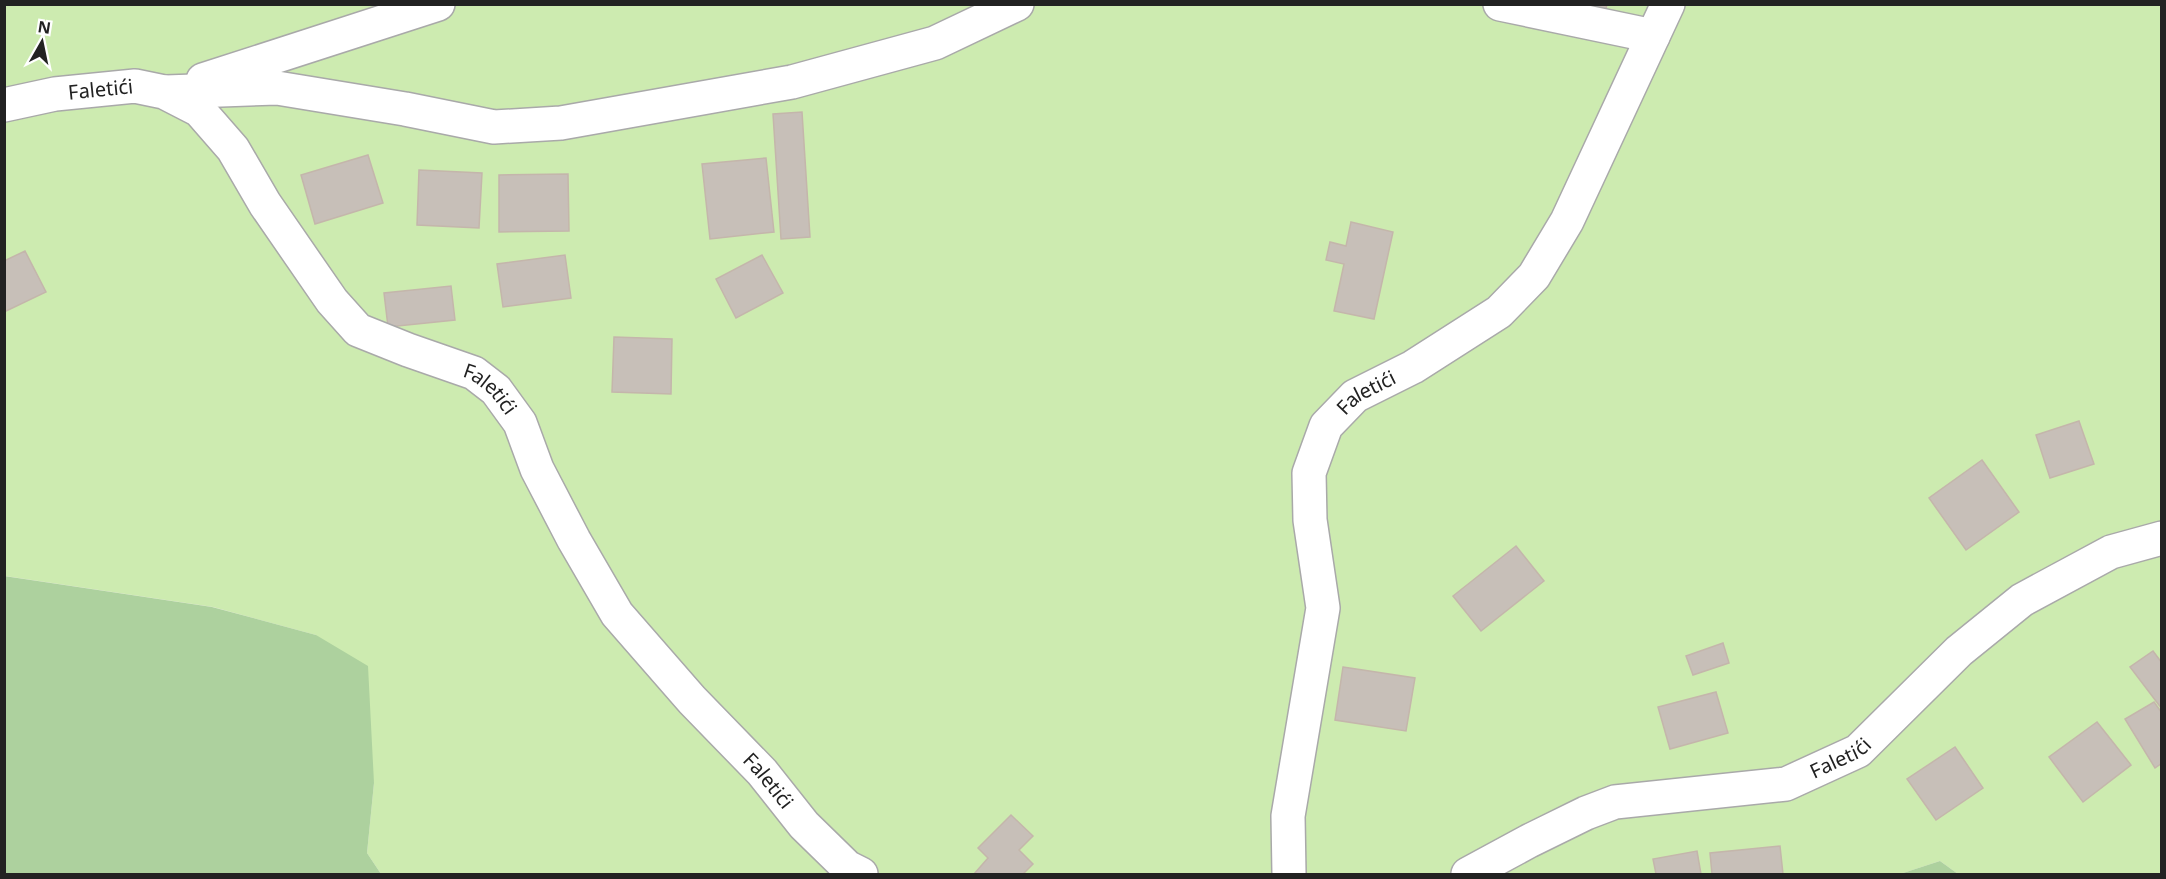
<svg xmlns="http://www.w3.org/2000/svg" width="2166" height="879" font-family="'Noto Sans',sans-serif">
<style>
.grass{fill:#cdebb0}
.forest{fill:#add19e}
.building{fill:#c7bfb8;stroke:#c4b6ab;stroke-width:1.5}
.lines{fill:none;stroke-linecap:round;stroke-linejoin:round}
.minor-casing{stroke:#a9a9a9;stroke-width:36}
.minor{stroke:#fff;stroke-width:33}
.labels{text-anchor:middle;stroke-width:5;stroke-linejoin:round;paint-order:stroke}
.street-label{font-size:20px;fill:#222;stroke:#fff}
</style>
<rect width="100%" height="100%" fill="#f2efe9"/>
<polygon class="grass" points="4,5 2161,5 2161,874 1958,874 1940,861 1900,874 381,874 367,853 374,783 316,635 213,607 5,576"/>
<g class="forest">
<polygon points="4,576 212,607 316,635 368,666 374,783 367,853 381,874 5,874"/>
<polygon points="1940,861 1958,874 1900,874"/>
</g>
<g class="building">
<polygon points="1563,4 1607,4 1605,14"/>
<polygon points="802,112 810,237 781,239 773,114"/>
<polygon points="368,155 383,203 315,224 301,175"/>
<polygon points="766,158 774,232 710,239 702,164"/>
<polygon points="419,170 482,173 479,228 417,225"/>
<polygon points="568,174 569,231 499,232 499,175"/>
<polygon points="1351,222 1393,232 1374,319 1334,311 1344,264 1326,260 1330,242 1346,246"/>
<polygon points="25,251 46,292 4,312 4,261"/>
<polygon points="565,255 571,298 503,307 497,264"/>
<polygon points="762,255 783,293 736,318 716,279"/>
<polygon points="451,286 455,320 388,327 384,293"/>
<polygon points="614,337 672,339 671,394 612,392"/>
<polygon points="2079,421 2094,464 2050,478 2036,435"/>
<polygon points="1982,460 2019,512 1966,550 1929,498"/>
<polygon points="1516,546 1544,581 1481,631 1453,596"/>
<polygon points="1723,643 1729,663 1693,675 1686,656"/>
<polygon points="2153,651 2162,663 2162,709 2130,667"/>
<polygon points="1343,667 1415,678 1406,731 1335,720"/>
<polygon points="1716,692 1728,733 1670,749 1658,707"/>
<polygon points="2154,702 2162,713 2162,763 2155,768 2125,719"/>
<polygon points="2097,722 2131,765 2083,802 2049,757"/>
<polygon points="1955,747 1983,788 1936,820 1907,779"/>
<polygon points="1011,815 1033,836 1019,850 1033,864 1023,874 974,874 988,858 978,848"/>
<polygon points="1780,846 1783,874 1712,874 1710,853"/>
<polygon points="1697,851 1701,874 1656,874 1653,859"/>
</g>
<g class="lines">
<defs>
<g id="minor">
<polyline points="1500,4 1653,36"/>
<polyline points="203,80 438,4"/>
<polyline points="166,92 277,88 405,109 494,127 561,123 792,82 935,43 1017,4"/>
<path id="s1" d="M4,105l51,-11 80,-8 29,6 35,18 34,39 32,55 67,97 26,29 50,20 66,23 22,17 24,33 17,46 37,71 43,74 75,86 70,72 42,53 43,42 14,7"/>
<path id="s2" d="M1289,874l-1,-58 35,-208 -13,-88 -1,-47 17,-47 29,-30 58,-29 86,-55 35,-36 33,-55 101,-217"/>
<path id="s3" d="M1468,874l61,-33 57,-28 29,-11 171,-18 72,-33 101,-100 63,-51 89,-48 51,-14"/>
</g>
</defs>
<use href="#minor" class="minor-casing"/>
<use href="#minor" class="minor"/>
</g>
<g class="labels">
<g class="street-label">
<text dy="7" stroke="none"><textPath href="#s1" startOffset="98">Faletići</textPath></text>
<text dy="7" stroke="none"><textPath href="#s1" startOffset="620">Faletići</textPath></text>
<text dy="7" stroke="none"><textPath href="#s2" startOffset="508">Faletići</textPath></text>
<text dy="7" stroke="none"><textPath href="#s3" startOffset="396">Faletići</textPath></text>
<text dy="7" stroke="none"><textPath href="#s1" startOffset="1106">Faletići</textPath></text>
</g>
</g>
<rect width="2166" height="879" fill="none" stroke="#222222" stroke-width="12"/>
<g transform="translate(42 42) rotate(9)" stroke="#ffffff" stroke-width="4.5" paint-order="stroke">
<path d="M0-4.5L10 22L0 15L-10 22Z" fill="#222222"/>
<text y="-9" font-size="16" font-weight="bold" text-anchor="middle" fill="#222222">N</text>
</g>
</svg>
